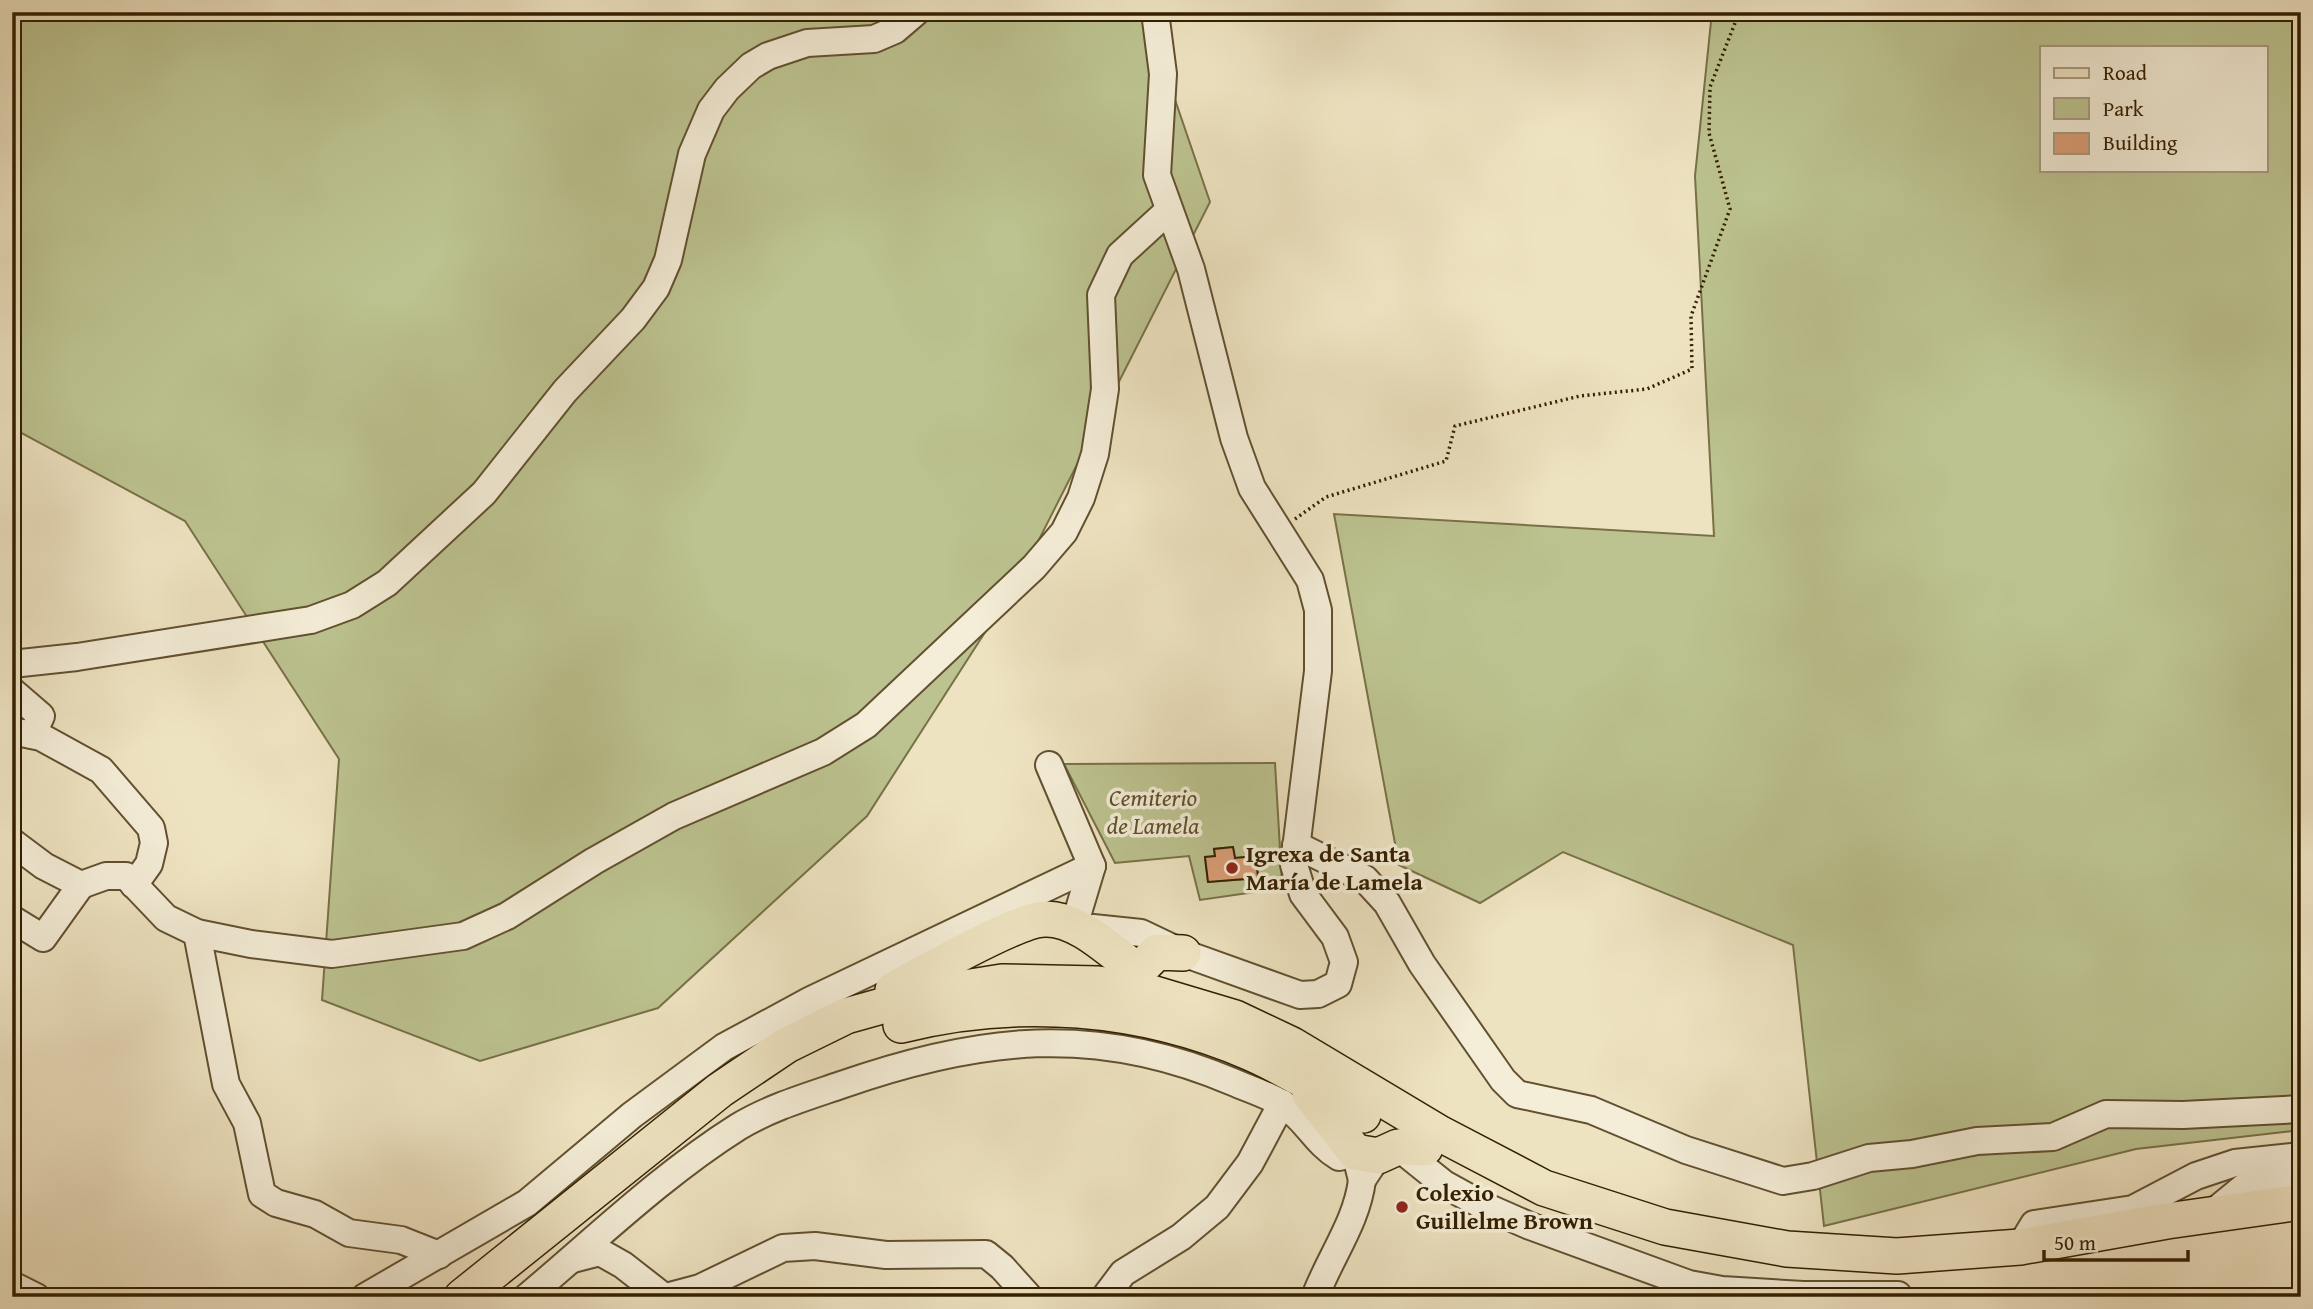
<svg xmlns="http://www.w3.org/2000/svg" width="2313" height="1309" font-family="'Gentium Book Plus',serif">
<style>
.green{fill:#bcc390;stroke:#787148;stroke-width:2;fill-rule:evenodd}
.building{fill:#db9f78;stroke:#331f00;stroke-width:2}
.lines{fill:none;stroke-linecap:round;stroke-linejoin:round}
.minor-casing{stroke:#625030;stroke-width:30}
.major-casing{stroke:#331f00;stroke-width:38}
.path{stroke:#331f00;stroke-width:3.5;stroke-dasharray:2 3.5;stroke-linecap:butt}
.minor{stroke:#f4edd7;stroke-width:26}
.major{stroke:#eee3c1;stroke-width:35}
.poi-dot{fill:#8f2418;stroke:#f4edd7;stroke-width:2.5}
.labels{text-anchor:middle;stroke-width:7;stroke-linejoin:round;paint-order:stroke}
.park-label{font-size:24px;font-style:italic;fill:#5c502b;stroke:#f4edd7}
.poi-label{font-size:24px;font-weight:bold;fill:#331f00;stroke:#f4edd7;text-anchor:start}
</style>
<rect width="100%" height="100%" fill="#eee3c1"/>
<filter id="stains"><feTurbulence type="fractalNoise" baseFrequency=".00286" numOctaves="4"/><feColorMatrix values="0 0 0 0 .2 0 0 0 0 .09 0 0 0 0 .02 0 0 0 .5 -.17"/></filter>
<radialGradient id="worn" r=".72"><stop offset=".6" stop-color="#630" stop-opacity="0"/><stop offset="1" stop-color="#630" stop-opacity=".3"/></radialGradient>
<g class="green">
<polygon points="12,12 1145,12 1210,202 1018,581 867,816 658,1008 480,1061 322,1000 339,759 185,521 12,428"/>
<path d="M1712,12h589v1118l-165,19 -312,77 -31,-281 -230,-93 -83,51 -81,-38 -65,-351 380,22 -19,-360zM2042,47h224v123h-224z"/>
<path d="M1275,763l7,120 -27,9 -55,8 -11,-44 -74,7 -51,-99zM1233,847l2,11 21,-2 2,22 -50,4 -3,-24 10,-2 -1,-7z"/>
</g>
<polygon class="building" points="1233,847 1235,858 1256,856 1258,878 1208,882 1205,857 1215,856 1214,849"/>
<g class="lines">
<defs>
<g id="minor">
<polyline points="12,664 77,657 311,620 352,605 387,583 484,493 565,391 633,319 656,288 668,260 692,154 711,110 727,89 751,66 768,56 807,43 874,39 895,30 916,12"/>
<polyline points="12,691 41,716 32,735"/>
<polyline points="12,731 41,737 101,770 151,828 154,843 149,864 134,885"/>
<polyline points="1049,765 1092,866 1074,926 1141,933 1183,953 1300,995 1318,994 1338,984 1344,962 1335,937 1303,894 1294,865 1318,671 1318,610 1310,580 1252,488 1234,438 1191,269 1157,175 1163,74 1155,12"/>
<polyline points="12,842 44,866 81,885 106,876 126,876 166,918 197,933 251,944 332,954 463,936 507,916 594,861 674,816 823,752 866,725 1034,567 1064,532 1081,498 1095,454 1105,389 1101,295 1120,255 1168,211"/>
<polyline points="1296,845 1365,879 1387,903 1422,964 1503,1080 1517,1094 1591,1110 1686,1150 1783,1181 1813,1176 1869,1158 1912,1154 1977,1141 2053,1137 2106,1114 2183,1115 2301,1109"/>
<polyline points="12,919 43,938 81,885"/>
<polyline points="197,933 226,1084 247,1123 262,1194 276,1203 315,1214 349,1233 401,1240 439,1255"/>
<polyline points="1398,1147 1444,1184 1482,1205 1530,1226 1689,1284 1722,1290 1803,1295 1898,1295"/>
<polyline points="2210,1215 2244,1187 2301,1182"/>
<polyline points="2020,1247 2034,1224 2133,1209 2196,1176 2235,1163 2301,1156"/>
<polyline points="573,1259 600,1252 623,1265 664,1297"/>
<polyline points="12,1285 36,1297"/>
<polyline points="365,1297 527,1203 632,1115 724,1047 811,1000 1092,866"/>
<path d="M527,1297c68,-57 135,-122 211,-170 31,-19 68,-30 103,-42 137,-48 255,-62 392,-3 16,7 33,12 48,21 24,14 34,40 58,54l16,-5 7,28 16,-24"/>
<polyline points="666,1297 700,1288 783,1248 815,1246 886,1255 986,1254 1002,1267 1029,1297"/>
<polyline points="1105,1297 1123,1273 1181,1237 1217,1207 1250,1163 1282,1103"/>
<path d="M1315,1297c15,-40 42,-75 47,-117"/>
</g>
<g id="major">
<path d="M893,990c27,-15 126,-71 152,-71 34,-1 67,34 93,52"/>
<polyline points="1137,992 1138,971 1157,952 1183,953"/>
<path d="M901,1025c116,-29 240,-20 350,28 39,17 76,41 112,62"/>
<polyline points="1310,1094 1355,1152 1378,1156 1398,1147 1425,1148"/>
<polyline points="462,1297 720,1090 787,1045 846,1016 921,995 1002,982 1098,984 1138,989 1235,1018 1292,1045 1439,1133 1544,1188 1665,1227 1787,1249 1897,1256 2020,1247 2167,1221 2301,1202"/>
</g>
</defs>
<use href="#minor" class="minor-casing"/>
<use href="#major" class="major-casing"/>
<polyline class="path" points="1295,519 1326,497 1446,461 1455,426 1580,396 1647,389 1692,369 1691,316 1730,209 1709,133 1710,87 1735,23 1734,12"/>
<use href="#minor" class="minor"/>
<use href="#major" class="major"/>
</g>
<g class="poi-dot">
<circle cx="1232" cy="868" r="7"/>
<circle cx="1402" cy="1207" r="7"/>
</g>
<g class="labels">
<g class="park-label">
<text x="1153" y="806">Cemiterio<tspan x="1153" dy="28">de Lamela</tspan></text>
</g>
<g class="poi-label">
<text x="1246" y="862">Igrexa de Santa<tspan x="1246" dy="28">María de Lamela</tspan></text>
<text x="1416" y="1201">Colexio<tspan x="1416" dy="28">Guillelme Brown</tspan></text>
</g>
</g>
<rect width="2313" height="1309" fill="none" stroke="#eee3c1" stroke-width="42"/>
<rect x="14" y="14" width="2285" height="1281" fill="none" stroke="#331f00" stroke-width="3.5"/>
<rect x="21" y="21" width="2271" height="1267" fill="none" stroke="#331f00" stroke-width="2"/>
<rect x="2040" y="46" width="228" height="126" fill="#f4edd7" stroke="#a79b81" stroke-width="2"/>
<rect x="2054" y="68" width="35" height="10" fill="#eee3c1" stroke="#a79b81" stroke-width="2"/>
<text x="2103" y="80" font-size="21" fill="#331f00">Road</text>
<rect x="2054" y="98" width="35" height="21" fill="#bcc390" stroke="#a79b81" stroke-width="2"/>
<text x="2103" y="116" font-size="21" fill="#331f00">Park</text>
<rect x="2054" y="133" width="35" height="21" fill="#db9f78" stroke="#a79b81" stroke-width="2"/>
<text x="2103" y="150" font-size="21" fill="#331f00">Building</text>
<path d="M2044 1250v10h144v-10" fill="none" stroke="#331f00" stroke-width="3.5"/>
<text x="2054" y="1250" font-size="21" fill="#331f00" stroke="#f4edd7" stroke-width="5" paint-order="stroke">50 m</text>
<rect width="100%" height="100%" filter="url(#stains)"/>
<rect width="100%" height="100%" fill="url(#worn)"/>
</svg>
